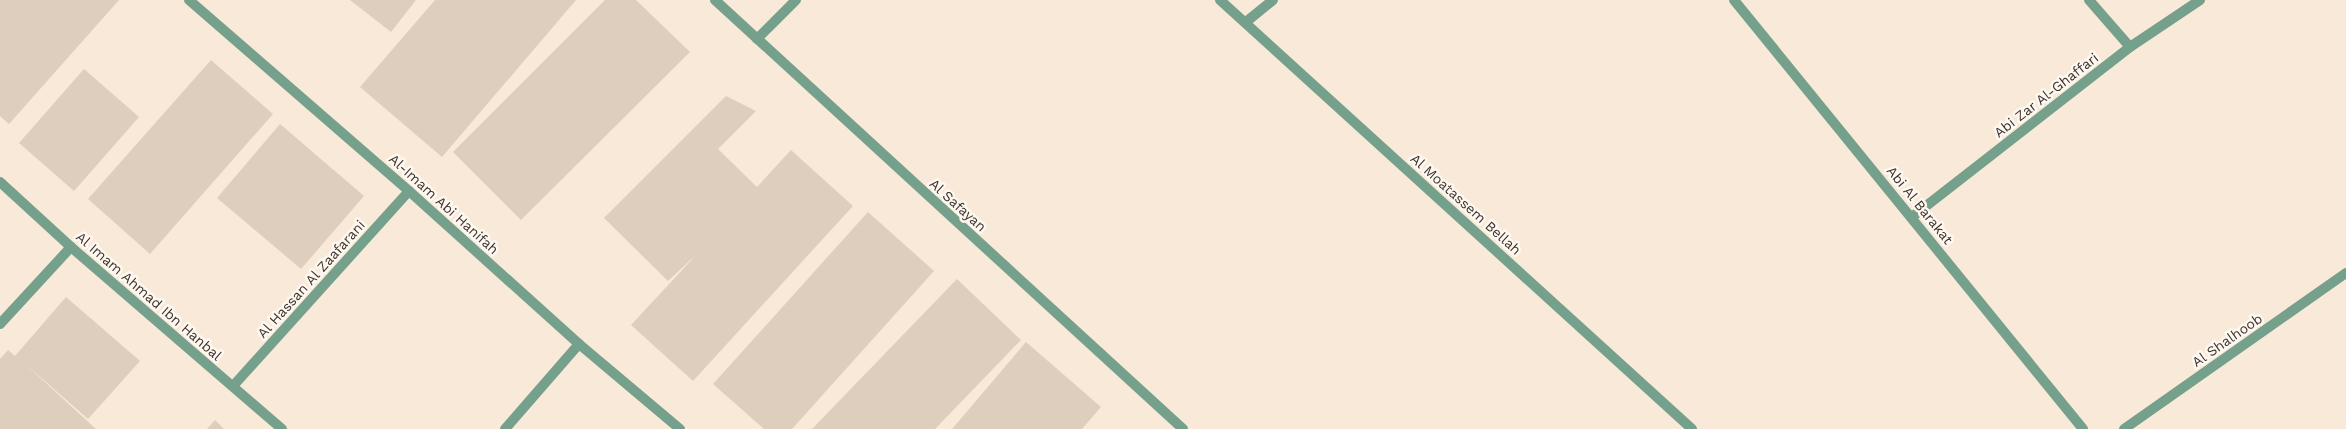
<svg xmlns="http://www.w3.org/2000/svg" width="2346" height="429" font-family="'Work Sans',sans-serif">
<style>
.building{fill:#decebe}
.lines{fill:none;stroke-linecap:round;stroke-linejoin:round}
.minor{stroke:#75a08c;stroke-width:10}
.labels{text-anchor:middle;stroke-width:5;stroke-linejoin:round;paint-order:stroke}
.street-label{font-size:14px;fill:#3b352f;stroke:#fff8f1}
</style>
<rect width="100%" height="100%" fill="#f9e9d8"/>
<g class="building">
<polygon points="0,0 119,0 9,124 0,116"/>
<polygon points="350,0 416,0 391,32"/>
<polygon points="435,0 576,0 442,157 360,87"/>
<polygon points="605,0 636,0 690,52 521,220 453,152"/>
<polygon points="211,60 273,114 150,254 88,199"/>
<polygon points="84,69 139,117 74,191 19,143"/>
<polygon points="726,96 756,111 718,149 757,187 791,150 853,206 693,381 631,325 696,255 668,281 604,218"/>
<polygon points="280,124 364,196 301,269 217,198"/>
<polygon points="868,212 934,271 792,429 764,429 713,384"/>
<polygon points="957,279 1021,340 935,429 812,429"/>
<polygon points="66,297 140,361 88,419 22,361 96,429 0,429 0,359 8,350 15,356"/>
<polygon points="1026,342 1101,407 1082,429 952,429"/>
<polygon points="215,420 224,429 207,429"/>
</g>
<g class="lines">
<g class="minor">
<polyline points="189,0 409,191 579,344 680,429"/>
<polyline points="715,0 1183,429"/>
<polyline points="1220,0 1692,429"/>
<polyline points="1734,0 2083,429"/>
<polyline points="2089,0 2130,47"/>
<polyline points="1246,22 1273,0"/>
<polyline points="757,39 796,0"/>
<polyline points="0,182 71,247 282,429"/>
<polyline points="1912,217 2130,47 2200,0"/>
<polyline points="0,324 71,247"/>
<polyline points="233,386 409,191"/>
<polyline points="505,429 579,344"/>
<polyline points="2124,429 2346,273"/>
</g>
</g>
<g class="labels">
<g class="street-label">
<text transform="translate(2046 95) rotate(-38)" y="5">Abi Zar Al-Ghaffari</text>
<text transform="translate(444 204) rotate(42)" y="5">Al-Imam Abi Hanifah</text>
<text transform="translate(1466 204) rotate(42)" y="5">Al Moatassem Bellah</text>
<text transform="translate(958 205) rotate(42)" y="5">Al Safayan</text>
<text transform="translate(1920 205) rotate(51)" y="5">Abi Al Barakat</text>
<text transform="translate(311 279) rotate(-48)" y="5">Al Hassan Al Zaafarani</text>
<text transform="translate(149 296) rotate(41)" y="5">Al Imam Ahmad Ibn Hanbal</text>
<text transform="translate(2227 340) rotate(-35)" y="5">Al Shalhoob</text>
</g>
</g>
</svg>
